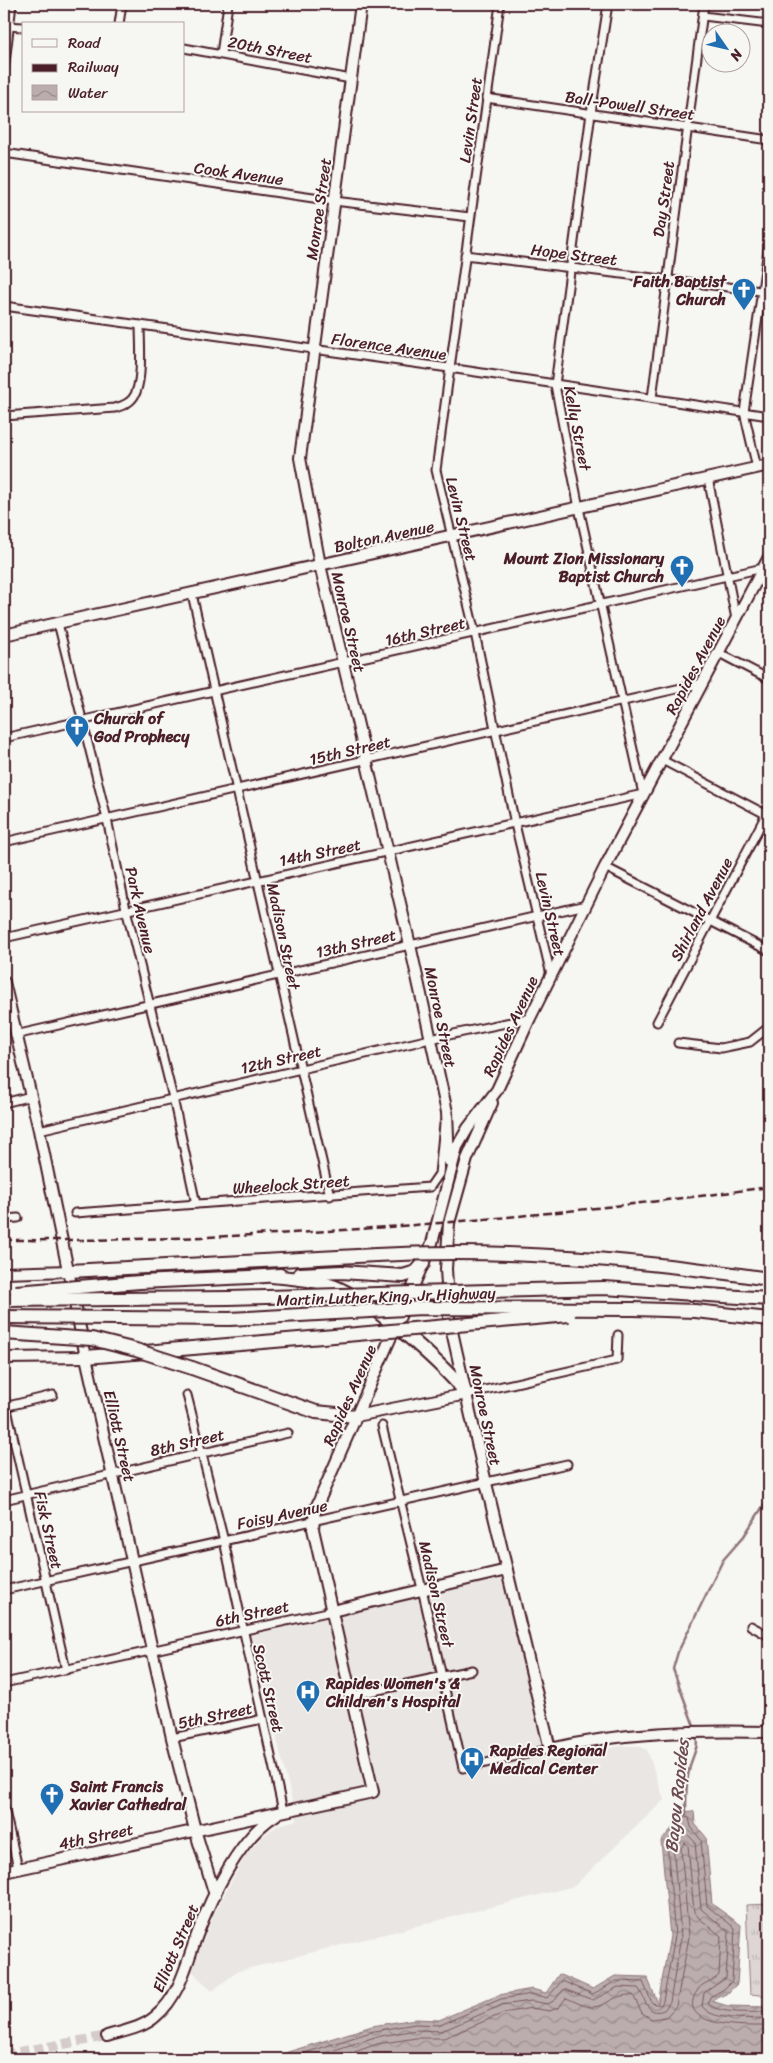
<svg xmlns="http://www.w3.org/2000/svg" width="773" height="2063" font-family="Sriracha,sans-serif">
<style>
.built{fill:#e9e6e3}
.park{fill:url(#park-tufts);stroke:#947a80}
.water{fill:url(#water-waves);stroke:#8e747a}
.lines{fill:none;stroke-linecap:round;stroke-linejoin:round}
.shore{stroke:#77585f;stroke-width:1}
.stream{stroke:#8e747a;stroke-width:2.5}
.secondary-tunnel{stroke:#d4cbca;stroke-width:10;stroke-dasharray:10 5;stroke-linecap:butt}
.street-casing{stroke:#4a1f2b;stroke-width:11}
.secondary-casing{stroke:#4a1f2b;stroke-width:14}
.primary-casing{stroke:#4a1f2b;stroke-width:14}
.highway-casing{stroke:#4a1f2b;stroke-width:16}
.street{stroke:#f6f6f2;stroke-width:7}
.secondary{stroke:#f6f6f2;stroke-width:10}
.primary{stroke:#f6f6f2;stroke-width:10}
.highway{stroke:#f6f6f2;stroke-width:12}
.rail{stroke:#4a1f2b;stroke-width:2.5;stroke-dasharray:8 4;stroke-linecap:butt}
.highway-bridge-casing{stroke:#4a1f2b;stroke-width:16;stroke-linecap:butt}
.highway-bridge{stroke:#f6f6f2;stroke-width:12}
.labels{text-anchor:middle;stroke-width:4;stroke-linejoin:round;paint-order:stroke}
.street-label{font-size:16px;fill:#4a1f2b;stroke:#f6f6f2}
.poi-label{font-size:16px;font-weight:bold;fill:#4a1f2b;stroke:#f6f6f2;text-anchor:start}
.water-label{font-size:18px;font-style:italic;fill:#6c4a52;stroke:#f6f6f2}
</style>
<defs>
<pattern id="park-tufts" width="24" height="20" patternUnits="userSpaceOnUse" patternTransform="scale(1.25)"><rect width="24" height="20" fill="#ddd6d5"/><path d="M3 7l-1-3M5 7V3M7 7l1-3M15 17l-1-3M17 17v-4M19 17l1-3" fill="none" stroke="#bfb7b7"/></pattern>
<pattern id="water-waves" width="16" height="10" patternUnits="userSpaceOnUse" patternTransform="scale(1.25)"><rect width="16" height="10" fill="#bbadae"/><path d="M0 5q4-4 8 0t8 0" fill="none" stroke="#9a8c8e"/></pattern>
</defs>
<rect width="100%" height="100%" fill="#f6f6f2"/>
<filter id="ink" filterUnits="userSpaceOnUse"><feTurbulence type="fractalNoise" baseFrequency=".02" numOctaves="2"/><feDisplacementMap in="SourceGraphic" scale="10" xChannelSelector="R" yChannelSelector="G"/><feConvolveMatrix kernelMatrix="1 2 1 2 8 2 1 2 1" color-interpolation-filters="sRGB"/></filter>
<g filter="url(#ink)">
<polygon class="built" points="504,1575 547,1759 621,1746 639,1746 647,1750 664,1800 574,1886 238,1971 212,1991 192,1971 214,1914 245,1856 263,1836 278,1825 297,1820 251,1635 466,1586"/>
<polygon class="park" points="769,1904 769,1996 750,1994 746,1905"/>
<polygon class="water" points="694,1811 695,1824 706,1837 712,1904 741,1925 737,1984 727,1994 711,2001 728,2006 769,2007 769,2059 276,2059 288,2052 372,2026 415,2019 439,2020 499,1995 532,1989 546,1993 559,1974 593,1989 615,1976 647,1977 658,2003 670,1936 661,1841 675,1825 678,1812"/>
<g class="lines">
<g class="shore">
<path d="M286,2059l88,-28 41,-7 25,1 61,-26 31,-5 15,4 15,-17 31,13 23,-13 27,1 9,21 9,2 2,-4 12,-65 -8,-93 12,-15 5,-11 5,1 2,9 10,13 6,66 28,22 -3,53 -8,8 -14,8 -2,6c10,12 46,9 61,9"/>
<path d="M306,2059l69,-22 41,-7 26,1 60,-26 29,-4 17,3 7,-4 9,-11 29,11 25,-13 20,1c8,10 8,29 26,22l6,-8 11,-65 -8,-92 12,-13 10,10 6,67 28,23 -3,46 -22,15 -2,13c10,16 50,12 67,12"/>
<path d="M335,2059l42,-15 39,-6h28l60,-25 27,-5 19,3 9,-4 7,-9c9,3 17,9 26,9 15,0 20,-13 41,-12l9,18 10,6 14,-2 10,-11 13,-69 -8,-89 4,-5 3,2 6,67 5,6 22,18 -2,39c-6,7 -17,7 -22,16 -24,38 55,35 72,35"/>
</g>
<g class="stream">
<polyline points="695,1729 673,1669 678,1652 723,1560 744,1536 769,1497"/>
<path d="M686,1815c0,-17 0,-33 4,-49 3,-12 9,-18 6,-31"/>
</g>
<polyline class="secondary-tunnel" points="4,2055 107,2036"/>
<defs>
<g id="street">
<polyline points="500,4 436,470 475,633 515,824 551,975"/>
<polyline points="703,16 769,24"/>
<polyline points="119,24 122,4"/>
<polyline points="4,26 24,27"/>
<polyline points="184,48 351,79"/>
<polyline points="221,54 228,4"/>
<polyline points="4,71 12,4"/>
<polyline points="486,98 769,140"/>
<polyline points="4,153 334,201 470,217"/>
<polyline points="465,255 769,292"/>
<polyline points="4,306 449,368 769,416"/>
<polyline points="652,398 704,4"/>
<path d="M4,416l111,-8c6,-2 12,-3 17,-9 12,-13 8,-56 8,-74"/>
<polyline points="757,468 744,412 769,243"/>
<polyline points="708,478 736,619"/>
<polyline points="192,594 330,1196"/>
<polyline points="58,623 107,819 126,909 173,1098 196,1204"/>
<polyline points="719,653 769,679"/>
<polyline points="4,738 763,568"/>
<polyline points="662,760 769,816"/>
<polyline points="4,842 703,683"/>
<polyline points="605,867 769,951"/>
<polyline points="4,938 643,794 579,508 555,385 591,113 608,4"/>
<polyline points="657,1022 769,809"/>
<polyline points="15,1035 586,905"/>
<polyline points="678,1043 721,1048 750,1042 769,1027"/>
<polyline points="4,1103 31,1096"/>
<polyline points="39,1130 430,1039 530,1018"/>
<polyline points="75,1213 430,1187 439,1174 444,1124"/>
<polyline points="4,1219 18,1218"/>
<polyline points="467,1394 617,1360 618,1335"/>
<polyline points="187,1395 224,1541 283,1811"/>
<polyline points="4,1396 66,1670"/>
<polyline points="4,1407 53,1395"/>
<polyline points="382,1426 422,1589 463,1768 550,1749"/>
<polyline points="4,1500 288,1433"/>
<polyline points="4,1590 567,1464"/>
<polyline points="751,1626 769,1636"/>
<polyline points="4,1683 332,1611"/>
<polyline points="350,1696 472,1670"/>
<polyline points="172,1738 263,1719"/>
<polyline points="4,1807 18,1868"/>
</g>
<g id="secondary">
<polyline points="361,4 300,458 320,565 410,945 447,1112 449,1161"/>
<polyline points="4,982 39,1130 86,1357 172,1738 195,1830 215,1895"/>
<path d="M492,1103l-25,56 -18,64 -3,46 3,49 37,165 64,266c71,-17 146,-19 219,-17"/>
<polyline points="4,1273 69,1271"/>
<polyline points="4,1358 86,1357"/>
<polyline points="356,1416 467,1394"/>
<polyline points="332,1611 507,1570"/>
<polyline points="4,1872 373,1792 313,1529 315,1510 423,1264 432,1243 457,1147 468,1128 497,1090 530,1018 605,867 769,557"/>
<path d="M107,2036c17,-5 36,-8 49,-20 24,-20 31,-54 41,-81 14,-38 43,-99 79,-120"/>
</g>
<polyline id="primary" points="4,635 769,465"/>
<g id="highway">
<polyline points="69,1271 376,1255"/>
<polyline points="300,1274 341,1272 403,1276 416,1272 423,1264"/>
<path d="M272,1276c18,2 36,3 54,8 40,10 114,78 141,110"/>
<polyline points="250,1277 280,1275"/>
<polyline points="634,1309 695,1311 769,1319"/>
<polyline points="86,1357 346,1335"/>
<polyline points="192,1368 316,1412 356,1416"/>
</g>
</defs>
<use href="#street" class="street-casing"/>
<use href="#secondary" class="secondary-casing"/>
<use href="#primary" class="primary-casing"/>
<use href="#highway" class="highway-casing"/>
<use href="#street" class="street"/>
<use href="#secondary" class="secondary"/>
<use href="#primary" class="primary"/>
<use href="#highway" class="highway"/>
<path class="rail" d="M4,1240c255,2 512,-19 765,-53"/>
<defs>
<g id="highway-bridge">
<path d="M376,1255c131,-7 263,5 393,24"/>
<polyline points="16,1292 140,1282 250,1277"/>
<polyline points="4,1300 229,1298 604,1288 769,1299"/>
<polyline points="4,1317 230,1319 422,1308 634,1309"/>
<polyline points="4,1333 92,1339 136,1350 192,1368"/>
<polyline points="346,1335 569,1315"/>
</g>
</defs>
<use href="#highway-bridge" class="highway-bridge-casing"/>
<use href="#highway-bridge" class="highway-bridge"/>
</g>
</g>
<defs>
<symbol id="church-pin" viewBox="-11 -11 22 30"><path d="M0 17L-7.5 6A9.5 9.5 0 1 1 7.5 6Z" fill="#1f6fb2" stroke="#f6f6f2"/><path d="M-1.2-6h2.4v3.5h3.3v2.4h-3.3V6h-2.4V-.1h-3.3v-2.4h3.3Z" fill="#fff"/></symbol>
<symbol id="hospital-pin" viewBox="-11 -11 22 30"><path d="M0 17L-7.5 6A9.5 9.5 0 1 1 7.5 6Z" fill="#1f6fb2" stroke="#f6f6f2"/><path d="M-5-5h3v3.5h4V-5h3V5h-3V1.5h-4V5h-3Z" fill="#fff"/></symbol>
</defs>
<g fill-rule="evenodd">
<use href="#church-pin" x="730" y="276" width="28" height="38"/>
<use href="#church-pin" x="668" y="553" width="28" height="38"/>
<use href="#church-pin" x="63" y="713" width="28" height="38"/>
<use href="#hospital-pin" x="294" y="1678" width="28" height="38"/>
<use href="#hospital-pin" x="458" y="1745" width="28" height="38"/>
<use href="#church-pin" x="38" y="1781" width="28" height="38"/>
</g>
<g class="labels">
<g class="street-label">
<text transform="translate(270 49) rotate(11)" y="6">20th Street</text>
<text transform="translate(630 105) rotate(8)" y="6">Ball-Powell Street</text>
<text transform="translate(470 120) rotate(-82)" y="6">Levin Street</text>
<text transform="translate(239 173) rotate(8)" y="6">Cook Avenue</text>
<text transform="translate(663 199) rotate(-82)" y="6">Day Street</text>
<text transform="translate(318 209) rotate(-82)" y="6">Monroe Street</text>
<text transform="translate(574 254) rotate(7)" y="6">Hope Street</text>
<text transform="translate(389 346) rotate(8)" y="6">Florence Avenue</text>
<text transform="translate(578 428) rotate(79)" y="6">Kelly Street</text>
<text transform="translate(462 519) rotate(76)" y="6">Levin Street</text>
<text transform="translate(384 536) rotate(-12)" y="6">Bolton Avenue</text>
<text transform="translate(349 622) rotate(77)" y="6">Monroe Street</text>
<text transform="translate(425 631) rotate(-13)" y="6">16th Street</text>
<text transform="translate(695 665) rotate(-62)" y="6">Rapides Avenue</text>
<text transform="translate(350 750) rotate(-13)" y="6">15th Street</text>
<text transform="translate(320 852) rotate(-12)" y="6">14th Street</text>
<text transform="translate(701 909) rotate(-62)" y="6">Shirland Avenue</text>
<text transform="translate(141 910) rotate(77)" y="6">Park Avenue</text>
<text transform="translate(551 914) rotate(77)" y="6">Levin Street</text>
<text transform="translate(284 936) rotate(78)" y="6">Madison Street</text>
<text transform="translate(356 943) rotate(-13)" y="6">13th Street</text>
<text transform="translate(441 1017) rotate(78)" y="6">Monroe Street</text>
<text transform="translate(510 1026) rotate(-65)" y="6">Rapides Avenue</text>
<text transform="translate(281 1059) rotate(-13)" y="6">12th Street</text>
<text transform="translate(291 1184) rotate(-4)" y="6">Wheelock Street</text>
<text transform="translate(386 1296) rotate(-2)" y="6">Martin Luther King, Jr Highway</text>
<text transform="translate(349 1395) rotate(-66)" y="6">Rapides Avenue</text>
<text transform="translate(486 1415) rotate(78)" y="6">Monroe Street</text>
<text transform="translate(120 1436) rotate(77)" y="6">Elliott Street</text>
<text transform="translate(187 1442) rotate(-13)" y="6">8th Street</text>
<text transform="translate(282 1514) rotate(-12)" y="6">Foisy Avenue</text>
<text transform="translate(49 1530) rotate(77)" y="6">Fisk Street</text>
<text transform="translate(437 1594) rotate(77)" y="6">Madison Street</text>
<text transform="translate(252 1613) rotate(-12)" y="6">6th Street</text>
<text transform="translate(269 1688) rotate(77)" y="6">Scott Street</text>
<text transform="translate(215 1715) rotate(-12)" y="6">5th Street</text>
<text transform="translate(96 1836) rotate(-12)" y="6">4th Street</text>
<text transform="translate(175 1948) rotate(-67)" y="6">Elliott Street</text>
</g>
<g class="poi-label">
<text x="726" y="287" text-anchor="end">Faith Baptist<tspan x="726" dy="18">Church</tspan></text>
<text x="664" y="564" text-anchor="end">Mount Zion Missionary<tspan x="664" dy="18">Baptist Church</tspan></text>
<text x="94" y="724">Church of<tspan x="94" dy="18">God Prophecy</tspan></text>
<text x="326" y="1689">Rapides Women's &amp;<tspan x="326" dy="18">Children's Hospital</tspan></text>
<text x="490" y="1756">Rapides Regional<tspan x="490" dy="18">Medical Center</tspan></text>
<text x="70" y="1792">Saint Francis<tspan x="70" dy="18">Xavier Cathedral</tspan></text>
</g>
<g class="water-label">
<text transform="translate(677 1796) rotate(-84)" y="6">Bayou Rapides</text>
</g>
</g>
<rect width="773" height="2063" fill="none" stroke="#f6f6f2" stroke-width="20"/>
<rect x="10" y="10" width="753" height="2043" fill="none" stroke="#4a1f2b" stroke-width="2" filter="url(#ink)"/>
<rect x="22" y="22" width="162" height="90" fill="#f6f6f2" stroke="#b1a0a2"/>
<rect x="32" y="39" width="25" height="8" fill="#f6f6f2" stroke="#b1a0a2"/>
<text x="68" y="48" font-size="15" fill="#4a1f2b">Road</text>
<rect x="32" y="64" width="25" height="8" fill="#4a1f2b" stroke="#b1a0a2"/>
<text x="68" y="72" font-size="15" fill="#4a1f2b">Railway</text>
<rect x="32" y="85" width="25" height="15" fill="url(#water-waves)" stroke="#b1a0a2"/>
<text x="68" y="98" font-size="15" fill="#4a1f2b">Water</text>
<g transform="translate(726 48) rotate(124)"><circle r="24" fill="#f6f6f2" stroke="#b1a0a2"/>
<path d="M0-4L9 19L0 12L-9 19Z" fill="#1f6fb2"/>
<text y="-8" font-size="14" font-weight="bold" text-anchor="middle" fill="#4a1f2b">N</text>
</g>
</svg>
